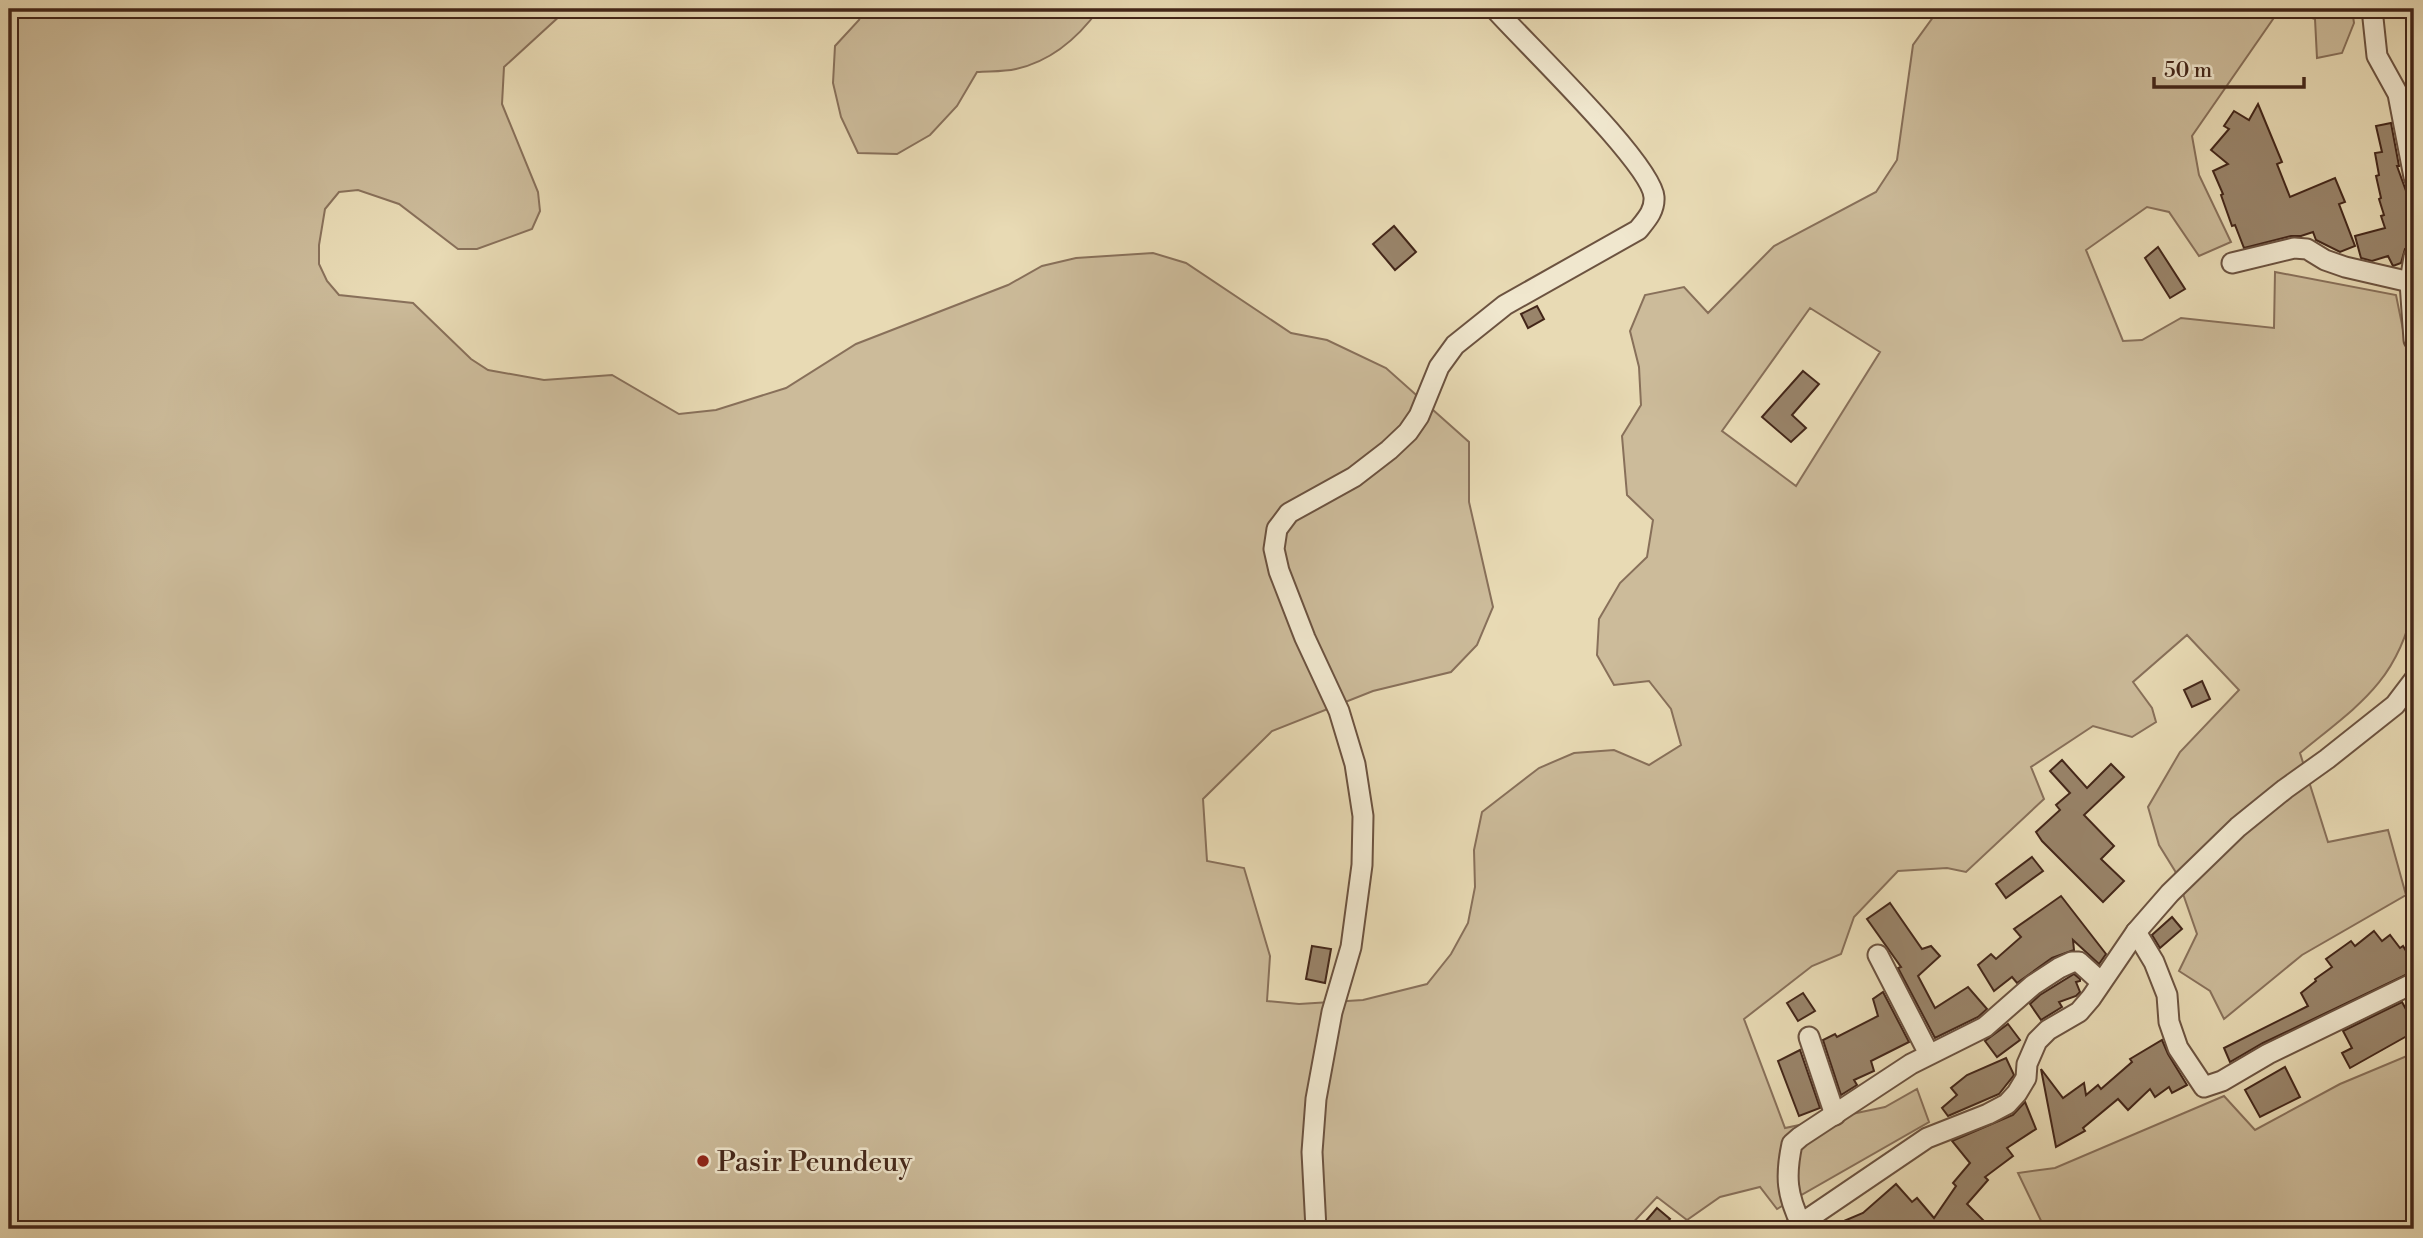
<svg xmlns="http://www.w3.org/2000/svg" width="2423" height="1238" font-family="'Libre Bodoni',serif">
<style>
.green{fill:#ccbb9a;stroke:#88705a;stroke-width:2;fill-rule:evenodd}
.building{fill:#99846a;stroke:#432619;stroke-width:2}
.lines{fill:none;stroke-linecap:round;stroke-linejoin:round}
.minor-casing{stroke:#6c5340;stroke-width:23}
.minor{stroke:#f0e7ce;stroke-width:19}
.poi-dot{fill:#8f2418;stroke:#f0e7ce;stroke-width:2.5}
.labels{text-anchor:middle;stroke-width:5;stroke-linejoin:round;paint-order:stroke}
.poi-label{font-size:28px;fill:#432619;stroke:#f0e7ce;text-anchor:start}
</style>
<rect width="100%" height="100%" fill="#e8dab4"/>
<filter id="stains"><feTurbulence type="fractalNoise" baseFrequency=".00286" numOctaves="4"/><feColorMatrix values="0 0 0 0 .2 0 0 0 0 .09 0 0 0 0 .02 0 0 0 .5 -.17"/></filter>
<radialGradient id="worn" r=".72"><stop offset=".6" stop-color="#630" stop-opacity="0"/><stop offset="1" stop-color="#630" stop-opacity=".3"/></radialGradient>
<g class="green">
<path d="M9,9h572l-19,5 -58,53 -2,37 36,88 2,19 -8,18 -55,20h-19l-59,-45 -41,-14 -19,2 -14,17 -6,36v19l8,17 12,14 74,8 58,56 17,11 56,10 68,-5 67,39 37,-4 70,-22 70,-44 152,-59 34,-19 34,-8 77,-5 33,10 105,70 36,7 59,28 83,74v60l24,105 -16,38 -26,27 -78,19 -101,40 -69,68 4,62 37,7 26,88 -3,45 32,3 64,-4 64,-16 24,-30 17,-31 7,-36 -1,-37 8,-38 57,-44 35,-15 40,-3 35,15 32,-20 -10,-36 -22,-28 -35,4 -17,-30 2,-36 21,-36 27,-26 6,-37 -26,-25 -5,-59 19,-31 -2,-38 -9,-36 15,-36 39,-8 24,26 66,-67 102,-54 21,-32 16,-115 26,-36h341l-88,127 7,39 32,67 -32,14 -30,-44 -22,-5 -61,43 37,91 19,-1 39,-22 93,10 1,-56 121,23 14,69 4,5v236c-17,78 -57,101 -114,148l28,89 60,-12 18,65 -104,60 -78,64 -14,-28 -31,-20 18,-37 -22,-63 -16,-26 -11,-38 32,-55 59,-62 -52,-55 -54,47 19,26 4,14 -24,15 -39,-11 -62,41 13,32 -78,73 -19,-4 -49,3 -44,46 -13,37 -29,12 -68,53 41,109 100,-21 32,-18 12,33 -152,87 -17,-22 -40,10 -33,23 -30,-23 -30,32h-1618zM1810,308l70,44 -84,134 -74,-55z"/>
<path d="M864,9h235c-21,29 -47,52 -83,60 -13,3 -27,2 -39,3l-20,34 -27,29 -33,19 -39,-1 -17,-36 -8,-34 2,-37 24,-26z"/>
<polygon points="2287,9 2352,9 2354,23 2342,53 2317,58 2315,19"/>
<polygon points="2414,1053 2414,1229 2045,1229 2018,1173 2055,1168 2224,1096 2255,1130 2340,1084"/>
</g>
<g class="building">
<polygon points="2258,104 2282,162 2277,164 2290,197 2335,178 2345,202 2339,204 2355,246 2340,252 2316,240 2313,232 2301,236 2291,236 2244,248 2235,225 2232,226 2221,195 2223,194 2213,171 2228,164 2211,150 2229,129 2224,126 2234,111 2249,120"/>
<polygon points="2391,123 2399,166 2397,166 2410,202 2407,203 2414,225 2414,228 2409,229 2414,245 2405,249 2401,263 2393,266 2388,256 2372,261 2361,258 2355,236 2385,228 2381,216 2384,215 2379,199 2381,198 2376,176 2379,175 2375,153 2382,152 2376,126"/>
<polygon points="1394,226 1416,252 1395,270 1373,244"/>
<polygon points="2158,247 2185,289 2170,298 2145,258"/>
<polygon points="1537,306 1544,319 1528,328 1521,314"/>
<polygon points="1803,371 1819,384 1792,415 1806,428 1791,442 1762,417"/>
<polygon points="2202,681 2210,699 2192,707 2184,690"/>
<polygon points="2062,760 2087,788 2111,764 2124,777 2084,815 2114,846 2101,859 2124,881 2103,902 2042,841 2036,832 2060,810 2056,805 2070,793 2050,771"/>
<polygon points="2032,857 2043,871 2006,898 1996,884"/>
<polygon points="2061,896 2106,954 2099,964 2073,940 2074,950 2052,958 2017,983 2012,977 1994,991 1978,965 1991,954 1996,959 2021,937 2014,929"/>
<polygon points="1890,903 1922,949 1931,946 1940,956 1918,976 1935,1008 1968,987 1987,1009 1978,1017 1935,1038 1898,968 1901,967 1867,919"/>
<polygon points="2172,917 2182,929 2160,948 2152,935"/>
<polygon points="2374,931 2382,941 2390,935 2400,948 2403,946 2414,964 2414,971 2263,1043 2230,1062 2224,1048 2308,1006 2301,993 2316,981 2315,979 2332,967 2326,959 2351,941 2355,946"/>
<polygon points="1312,946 1331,949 1325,983 1306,979"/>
<polygon points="2074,974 2080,979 2080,981 2076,982 2080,992 2076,996 2059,1002 2062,1007 2041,1020 2030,1004 2040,995"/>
<polygon points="1883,992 1909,1042 1871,1061 1874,1071 1854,1080 1857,1085 1841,1095 1823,1040 1835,1034 1837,1037 1878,1016 1873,999"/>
<polygon points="1803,993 1815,1011 1798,1021 1787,1003"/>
<polygon points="2402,1002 2414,1024 2414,1032 2350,1068 2342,1053 2352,1048 2343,1031"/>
<polygon points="2008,1024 2020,1040 1997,1057 1985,1041"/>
<polygon points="2162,1040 2168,1054 2187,1085 2172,1093 2169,1087 2155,1097 2150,1089 2128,1110 2118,1099 2083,1128 2085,1131 2056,1147 2041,1069 2063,1098 2084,1083 2086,1095 2098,1085 2101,1089 2132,1062 2130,1059"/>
<polygon points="1800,1050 1820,1108 1799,1116 1778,1061"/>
<polygon points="2006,1058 2014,1075 1999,1094 1948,1116 1942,1108 1957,1095 1951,1088 1967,1075"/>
<polygon points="2285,1067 2300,1097 2260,1117 2245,1090"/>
<polygon points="2025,1102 2036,1129 2007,1148 2013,1156 1985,1177 1988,1180 1967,1204 1992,1229 1825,1229 1863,1213 1896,1184 1912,1202 1917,1198 1934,1218 1956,1186 1953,1183 1970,1163 1952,1141 2013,1115"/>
<polygon points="1657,1208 1670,1219 1662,1229 1639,1229"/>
</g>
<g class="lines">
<defs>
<g id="minor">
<polyline points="2372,9 2377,56 2398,94 2414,177"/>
<polyline points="2414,257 2410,282 2414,340"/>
<polyline points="2232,263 2294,248 2307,249 2325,260 2345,267 2410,282"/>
<polyline points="2136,932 2154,962 2167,995 2169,1022 2178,1048 2204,1087 2222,1081 2268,1054 2414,983"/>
<polyline points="1878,955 1929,1054"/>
<polyline points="1809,1037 1835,1115"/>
<path d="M1801,1224c-14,-29 -16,-47 -9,-80l8,-7 111,-73 74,-37 48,-42 26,-17 13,-6h7l22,20"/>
<path d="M1316,1229l-4,-77 4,-53 16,-87 19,-65 11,-82 1,-49 -8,-52 -16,-53 -34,-73 -26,-67 -5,-22 3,-20 12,-16 65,-36 35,-27 19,-18 11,-16 20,-49 16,-22 50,-40 133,-75c8,-10 17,-19 16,-33 -2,-33 -131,-156 -159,-188"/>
<polyline points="1793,1229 1927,1138 1988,1114 2007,1104 2017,1093 2026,1078 2027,1064 2037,1041 2048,1030 2079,1012 2091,998 2136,932 2170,893 2238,827 2285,789 2327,759 2395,705 2414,680"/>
</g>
</defs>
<use href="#minor" class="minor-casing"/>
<use href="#minor" class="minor"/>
</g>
<circle class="poi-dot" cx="703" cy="1161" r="7"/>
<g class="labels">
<g class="poi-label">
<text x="717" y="1171">Pasir Peundeuy</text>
</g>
</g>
<rect width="2423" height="1238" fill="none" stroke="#e8dab4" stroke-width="35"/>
<rect x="10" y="10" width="2402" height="1217" fill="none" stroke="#432619" stroke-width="3.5"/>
<rect x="18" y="18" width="2388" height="1203" fill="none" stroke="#432619" stroke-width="2"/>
<path d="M2154 77v10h150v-10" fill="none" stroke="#432619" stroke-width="3.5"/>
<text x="2164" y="77" font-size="21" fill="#432619" stroke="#f0e7ce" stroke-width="5" paint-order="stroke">50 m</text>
<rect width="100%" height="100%" filter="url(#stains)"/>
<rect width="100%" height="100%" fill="url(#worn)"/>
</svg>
